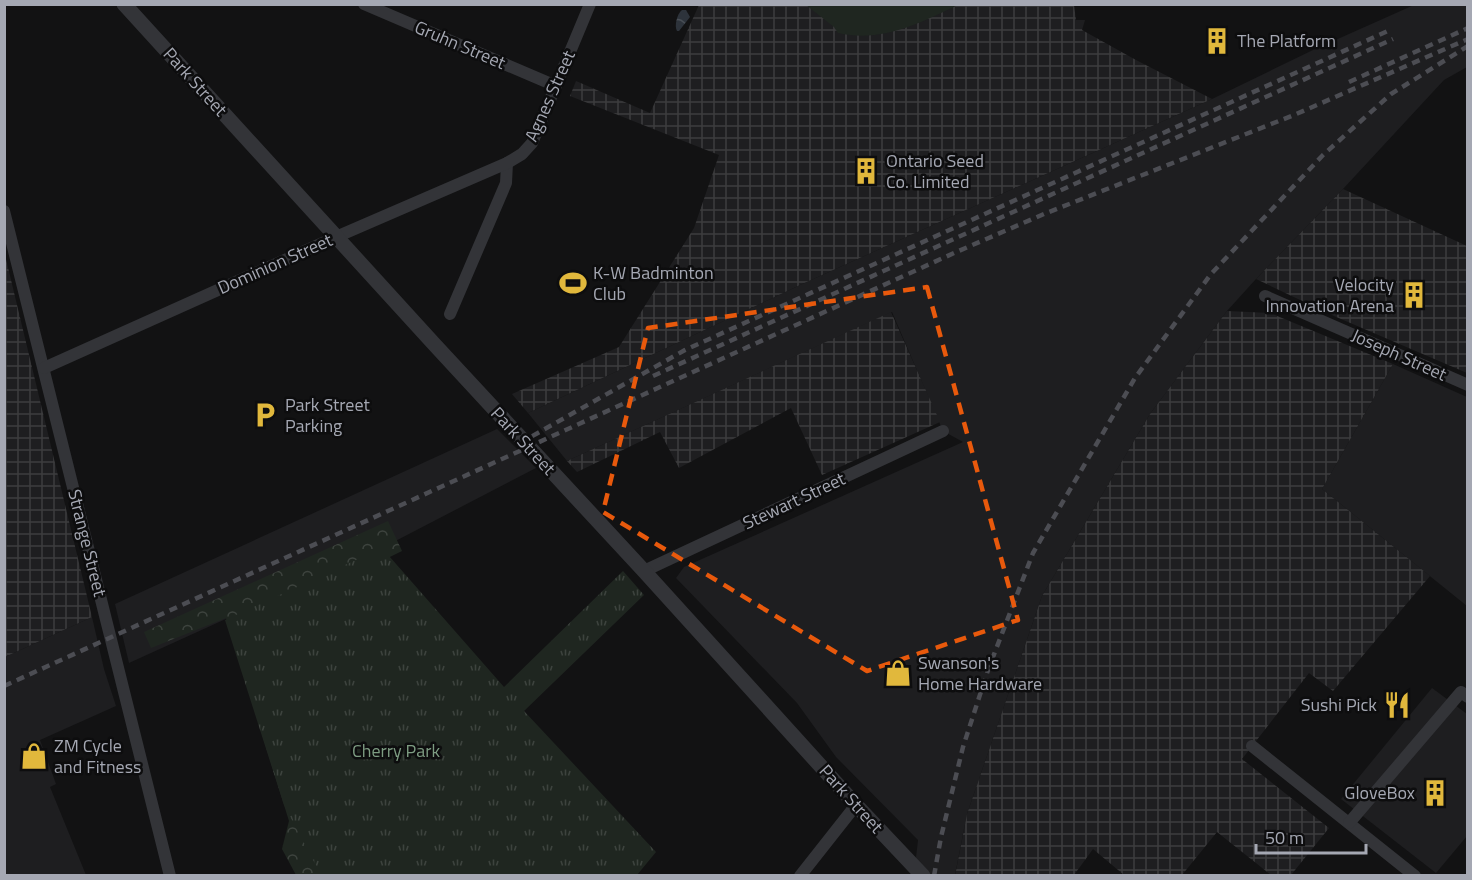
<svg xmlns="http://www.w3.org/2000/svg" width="1472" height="880" font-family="'Titillium Web',sans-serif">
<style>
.built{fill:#1e1e20}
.industrial{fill:url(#industrial-grid)}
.green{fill:#1f2620}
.forest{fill:url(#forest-crowns)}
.park{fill:url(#park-tufts)}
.water{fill:url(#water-waves)}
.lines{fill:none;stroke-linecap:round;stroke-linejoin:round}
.minor{stroke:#333438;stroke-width:12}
.tertiary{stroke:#333438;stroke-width:15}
.rail{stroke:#4c4d53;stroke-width:4.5;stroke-dasharray:8 6;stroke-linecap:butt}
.marked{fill:none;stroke:#e8590c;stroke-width:4.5;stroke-dasharray:12 8;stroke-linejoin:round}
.labels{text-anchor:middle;stroke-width:5;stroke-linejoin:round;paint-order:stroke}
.poi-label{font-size:18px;fill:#a5a8b3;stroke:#0d0d0e;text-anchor:start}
.street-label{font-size:18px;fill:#a5a8b3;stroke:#0d0d0e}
.park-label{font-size:18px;fill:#7d9c82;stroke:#0d0d0e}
</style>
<defs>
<pattern id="industrial-grid" width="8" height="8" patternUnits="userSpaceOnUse" patternTransform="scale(1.5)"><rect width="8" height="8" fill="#1e1e20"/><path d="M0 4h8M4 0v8" fill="none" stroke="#3c3c3e"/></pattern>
<pattern id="forest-crowns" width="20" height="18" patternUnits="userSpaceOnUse" patternTransform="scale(1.5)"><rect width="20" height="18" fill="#1f2620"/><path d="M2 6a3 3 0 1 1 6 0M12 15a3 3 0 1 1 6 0" fill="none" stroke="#3d433e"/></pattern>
<pattern id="park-tufts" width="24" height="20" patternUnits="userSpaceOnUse" patternTransform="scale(1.5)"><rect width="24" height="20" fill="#1f2620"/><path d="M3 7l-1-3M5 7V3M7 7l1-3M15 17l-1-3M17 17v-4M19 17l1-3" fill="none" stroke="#3d433e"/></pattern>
<pattern id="water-waves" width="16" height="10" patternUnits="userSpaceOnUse" patternTransform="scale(1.5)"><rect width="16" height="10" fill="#2d333b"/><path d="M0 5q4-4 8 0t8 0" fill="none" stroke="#484e55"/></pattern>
</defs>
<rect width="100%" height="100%" fill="#121213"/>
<g class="built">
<polygon points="1414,5 1467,5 1467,67 1444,80 1343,189 1256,279 1227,311 1150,414 1042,596 967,814 955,875 914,875 918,840 836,757 797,703 676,578 684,567 963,442 943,431 892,312 567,461 528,413 800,285 1212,99 1313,50"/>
<polygon points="1393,364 1467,397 1467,606 1322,489"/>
<polygon points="497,429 536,468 382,548 129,663 115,604"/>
<polygon points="92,617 104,669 116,706 40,740 56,784 50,787 86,875 5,875 5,657"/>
<polygon points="1432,688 1467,714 1467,836 1436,873 1341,799"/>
</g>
<g class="industrial">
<polygon points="699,5 1074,5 1076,20 1085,20 1082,30 1136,60 1212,99 800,285 528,413 512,394 619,347 694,228 719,155 570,96 576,81 650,113"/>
<polygon points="1343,189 1467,246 1467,373 1334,316 1256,279"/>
<polygon points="5,255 92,617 5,657 4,657"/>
<polygon points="1227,311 1270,313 1393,364 1322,489 1430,576 1333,691 1309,673 1242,759 1329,828 1291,875 1271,875 1217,832 1182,875 1124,875 1093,849 1074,875 955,876 967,814 1042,596 1150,414"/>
<polygon points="891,312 940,422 822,475 791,408 679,468 660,432 577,472 567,461"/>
</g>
<path class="green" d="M806,5v-1l152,1c-38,18 -76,38 -120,28l-4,-6z"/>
<polygon class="forest" points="388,521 402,551 251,625 343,875 296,875 282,849 289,821 226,618 151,648 144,632"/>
<polygon class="park" points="382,548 504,687 623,571 644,595 524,711 656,852 637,875 321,875 284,805 225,620"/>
<path class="water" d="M682,10h4l4,7 -11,14h-2c-3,-5 0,-17 5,-21z"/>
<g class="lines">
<g class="minor">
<polyline points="364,4 556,86"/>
<polyline points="4,211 170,876"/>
<polyline points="1265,296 1468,385"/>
<polyline points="450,314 506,183 507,163"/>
<polyline points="44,368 336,237 507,163 522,154 532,143 590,4"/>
<polyline points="644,571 943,431"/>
<polyline points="1252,746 1415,876"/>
<polyline points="1349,823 1461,692 1468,697"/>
<polyline points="800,876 856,805"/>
</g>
<polyline class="tertiary" points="124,4 434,344 644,571 856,805 923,876"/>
<g class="rail">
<polyline points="1349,82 1468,28"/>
<polyline points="653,376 1393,39"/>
<polyline points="520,443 685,350 1390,30"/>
<polyline points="4,686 954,253 1044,214 1294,115 1468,39"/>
<polyline points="934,876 941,837 963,747 988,670 1033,553 1135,378 1211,274 1323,155 1391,94 1468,46"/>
</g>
</g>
<path class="marked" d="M927,287l91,333 -151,51 -264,-159 45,-184z"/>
<defs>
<symbol id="building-bare" viewBox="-9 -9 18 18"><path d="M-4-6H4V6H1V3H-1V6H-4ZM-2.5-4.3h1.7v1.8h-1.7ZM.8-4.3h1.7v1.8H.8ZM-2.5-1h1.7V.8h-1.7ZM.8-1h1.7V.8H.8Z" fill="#e1b83c" stroke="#0d0d0e" stroke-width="2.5" paint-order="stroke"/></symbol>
<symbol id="stadium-bare" viewBox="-9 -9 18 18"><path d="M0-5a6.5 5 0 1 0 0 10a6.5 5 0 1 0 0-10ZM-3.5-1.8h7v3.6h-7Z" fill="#e1b83c" stroke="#0d0d0e" stroke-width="2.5" paint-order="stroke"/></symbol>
<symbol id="parking-bare" viewBox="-9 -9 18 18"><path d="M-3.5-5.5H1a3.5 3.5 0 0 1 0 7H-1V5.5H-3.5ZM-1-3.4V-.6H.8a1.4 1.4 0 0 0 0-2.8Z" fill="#e1b83c" stroke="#0d0d0e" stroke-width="2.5" paint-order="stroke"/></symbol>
<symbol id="shop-bare" viewBox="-9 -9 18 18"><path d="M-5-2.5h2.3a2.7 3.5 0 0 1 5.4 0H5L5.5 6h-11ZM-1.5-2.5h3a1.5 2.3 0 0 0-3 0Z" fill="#e1b83c" stroke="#0d0d0e" stroke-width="2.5" paint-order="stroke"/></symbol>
<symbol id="restaurant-bare" viewBox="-9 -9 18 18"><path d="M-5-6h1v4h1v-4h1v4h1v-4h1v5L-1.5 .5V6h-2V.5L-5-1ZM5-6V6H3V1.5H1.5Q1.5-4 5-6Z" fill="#e1b83c" stroke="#0d0d0e" stroke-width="2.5" paint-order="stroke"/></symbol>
</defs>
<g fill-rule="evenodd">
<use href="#building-bare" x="1198" y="22" width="38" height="38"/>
<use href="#building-bare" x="847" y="152" width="38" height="38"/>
<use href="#stadium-bare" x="554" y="264" width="38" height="38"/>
<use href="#building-bare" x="1395" y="276" width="38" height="38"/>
<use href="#parking-bare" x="246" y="396" width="38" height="38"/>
<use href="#shop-bare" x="879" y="654" width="38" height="38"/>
<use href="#restaurant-bare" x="1378" y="686" width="38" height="38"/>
<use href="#shop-bare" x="15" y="737" width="38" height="38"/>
<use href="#building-bare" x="1416" y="774" width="38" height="38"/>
</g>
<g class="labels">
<g class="poi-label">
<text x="1237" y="47">The Platform</text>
<text x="886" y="167">Ontario Seed<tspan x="886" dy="21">Co. Limited</tspan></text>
<text x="593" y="279">K-W Badminton<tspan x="593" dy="21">Club</tspan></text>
<text x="1394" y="291" text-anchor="end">Velocity<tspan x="1394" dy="21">Innovation Arena</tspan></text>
<text x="285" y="411">Park Street<tspan x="285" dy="21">Parking</tspan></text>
<text x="918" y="669">Swanson's<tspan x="918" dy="21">Home Hardware</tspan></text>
<text x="1377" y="711" text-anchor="end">Sushi Pick</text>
<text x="54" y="752">ZM Cycle<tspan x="54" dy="21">and Fitness</tspan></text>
<text x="1415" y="799" text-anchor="end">GloveBox</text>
</g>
<g class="street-label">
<text transform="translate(460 45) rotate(23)" y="6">Gruhn Street</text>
<text transform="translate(195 82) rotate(48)" y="6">Park Street</text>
<text transform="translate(550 96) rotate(-66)" y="6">Agnes Street</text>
<text transform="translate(275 264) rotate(-24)" y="6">Dominion Street</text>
<text transform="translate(1399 355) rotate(24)" y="6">Joseph Street</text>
<text transform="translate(523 441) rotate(47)" y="6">Park Street</text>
<text transform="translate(794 501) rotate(-25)" y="6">Stewart Street</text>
<text transform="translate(87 543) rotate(76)" y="6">Strange Street</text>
<text transform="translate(851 799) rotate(48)" y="6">Park Street</text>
</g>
<g class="park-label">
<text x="396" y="757">Cherry Park</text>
</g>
</g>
<rect width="1472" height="880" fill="none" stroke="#a5a8b3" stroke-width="12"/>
<path d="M1256 844v9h110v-9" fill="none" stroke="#a5a8b3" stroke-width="3"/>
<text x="1265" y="844" font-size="18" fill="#a5a8b3" stroke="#0d0d0e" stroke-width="4.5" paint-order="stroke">50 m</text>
</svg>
